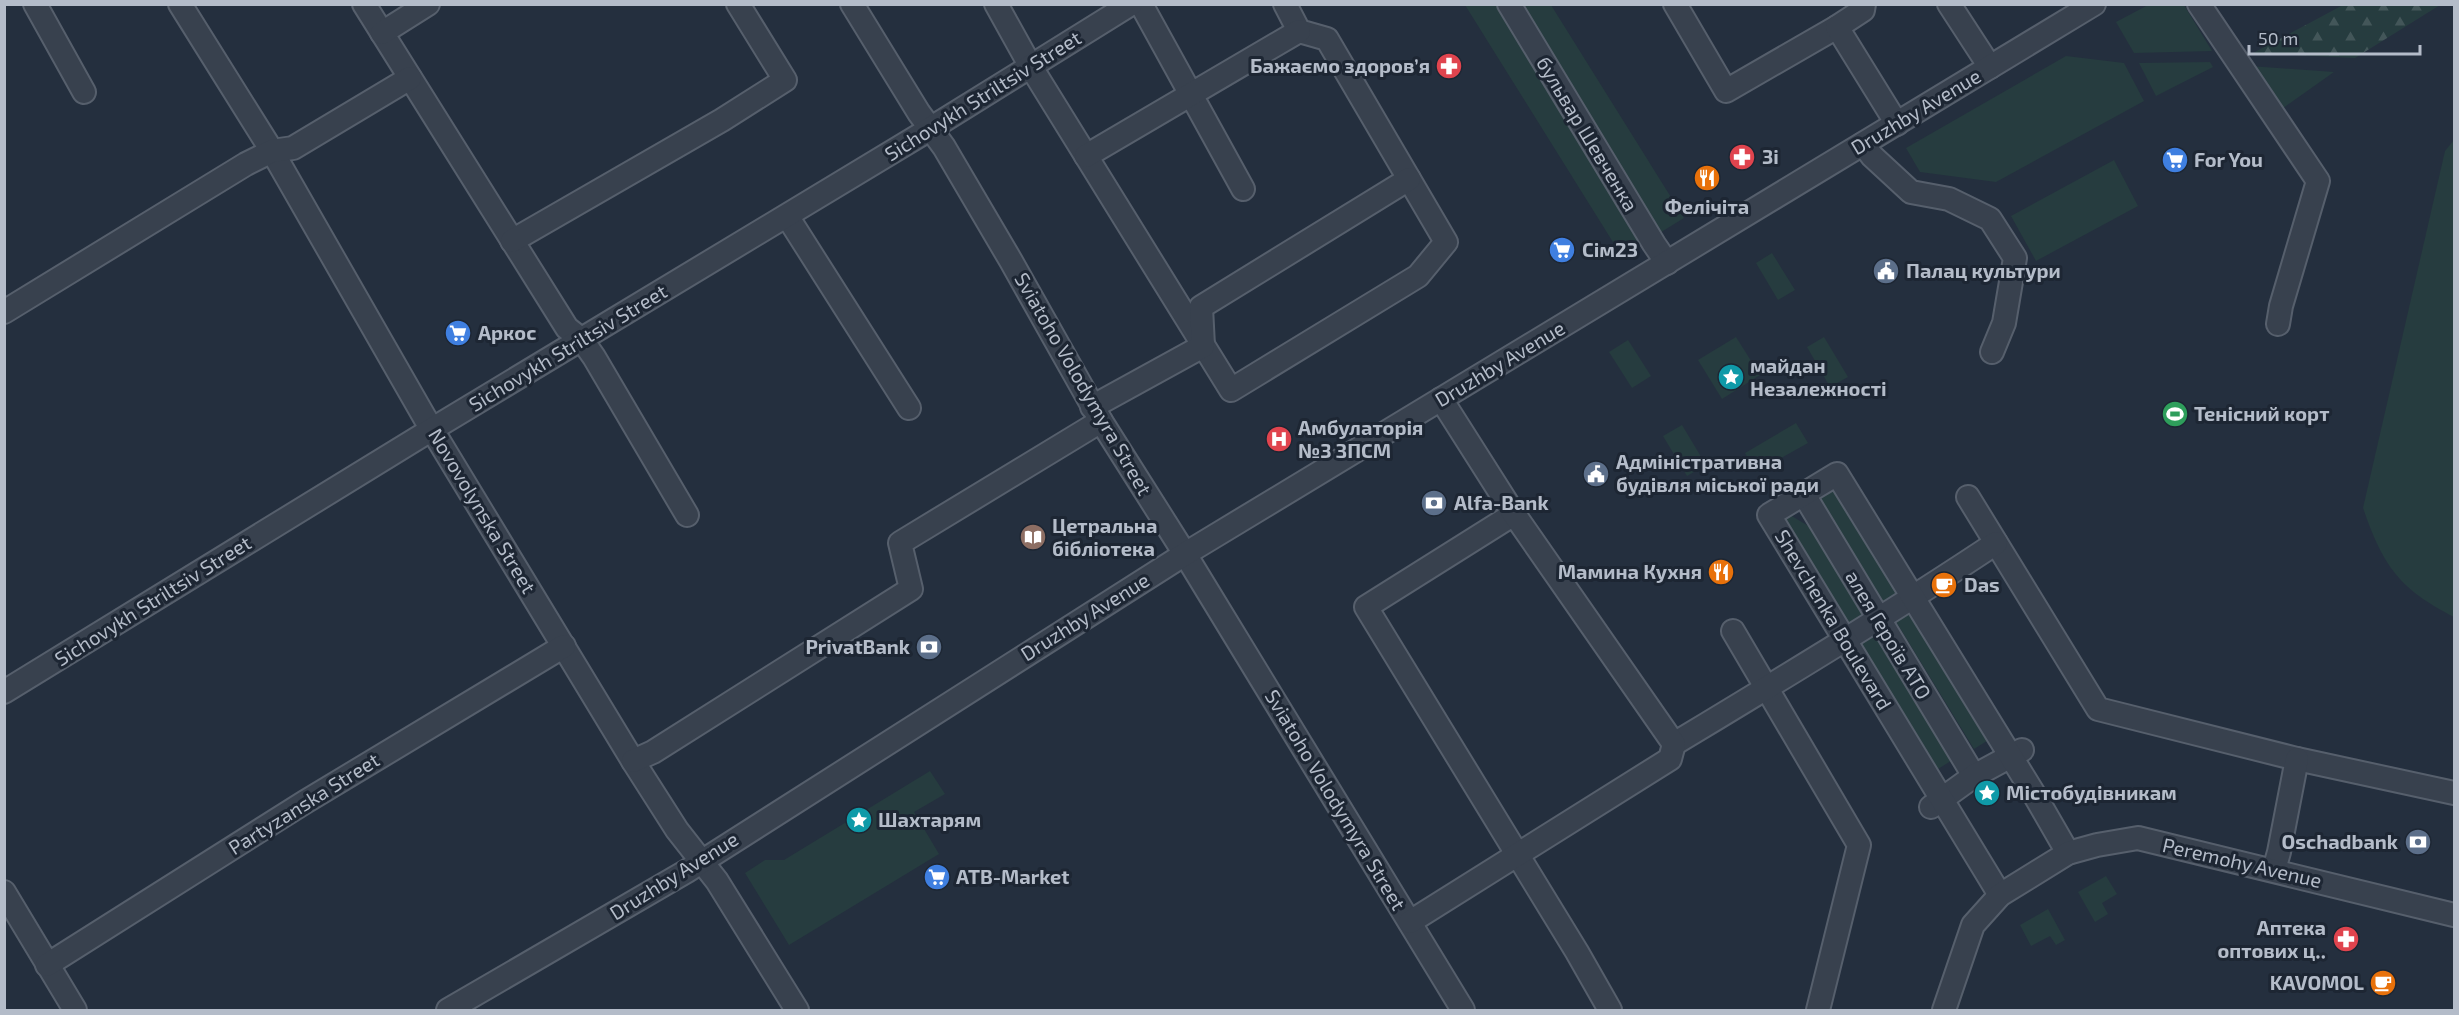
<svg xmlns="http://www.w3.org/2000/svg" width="2459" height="1015" font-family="'Exo 2',sans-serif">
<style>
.green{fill:#263c3f}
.forest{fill:url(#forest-firs)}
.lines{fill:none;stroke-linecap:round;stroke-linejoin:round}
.minor-casing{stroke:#565f6c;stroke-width:26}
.minor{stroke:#38414e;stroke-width:22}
.labels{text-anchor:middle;stroke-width:6;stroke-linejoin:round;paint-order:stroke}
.poi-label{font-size:20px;font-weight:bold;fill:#b4bcc9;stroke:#1d2633;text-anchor:start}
.street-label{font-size:20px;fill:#b4bcc9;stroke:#1d2633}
</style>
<defs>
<pattern id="forest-firs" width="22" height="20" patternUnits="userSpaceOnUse" patternTransform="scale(1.5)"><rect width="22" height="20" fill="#263c3f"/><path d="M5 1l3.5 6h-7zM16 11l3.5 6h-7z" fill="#435659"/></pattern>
</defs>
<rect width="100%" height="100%" fill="#242f3e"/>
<g class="green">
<polygon points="2150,4 2184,5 2212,51 2134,53 2116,22"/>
<polygon points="1465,5 1501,5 1648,239 1621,255"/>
<polygon points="1515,5 1551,5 1684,218 1658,234"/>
<polygon points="2066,56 2124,63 2144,101 1996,182 1920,172 1906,148"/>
<polygon points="2210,62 2213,67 2156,96 2139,63"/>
<polygon points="2249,66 2334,72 2279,111"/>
<path d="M2454,140v477c-55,-28 -71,-51 -91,-109l82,-357z"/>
<polygon points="2114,160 2138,206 2036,261 2011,216"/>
<polygon points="1772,253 1795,290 1778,300 1756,263"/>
<polygon points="1736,337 1760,375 1722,399 1698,360"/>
<polygon points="1824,337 1848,377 1830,387 1807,347"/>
<polygon points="1628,340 1651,376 1632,388 1609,352"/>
<polygon points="1796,423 1808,443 1756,472 1745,453"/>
<polygon points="1682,425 1706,465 1687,476 1663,436"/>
<polygon points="1832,484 1899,594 1882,605 1815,495"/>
<polygon points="1785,512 1815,530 1866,614 1848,624 1781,514"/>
<polygon points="1911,610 1990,739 1974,749 1895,620"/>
<polygon points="1875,630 1954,759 1938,769 1859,640"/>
<polygon points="930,771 945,794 914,812 939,854 789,945 745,873 765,860 784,860"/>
<polygon points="2106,876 2117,894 2102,903 2108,914 2095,922 2078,892"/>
<polygon points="2048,909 2065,940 2056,945 2050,936 2031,946 2020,925"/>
</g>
<polygon class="forest" points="2345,4 2440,5 2355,58 2253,53"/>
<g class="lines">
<defs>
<g id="minor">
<polyline points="35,4 84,92"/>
<polyline points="180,4 272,151 425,418 633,761 677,830 717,881 797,1010"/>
<polyline points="364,4 567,328 582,340 594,357 687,515"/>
<polyline points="852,4 919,113 944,147 1011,261 1101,421 1185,554 1463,1010"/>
<polyline points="996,4 1031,67 1231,390 1418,276 1446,242 1327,39 1299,31 1285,4"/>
<polyline points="1141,4 1243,189"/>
<polyline points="1509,4 1654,244 1667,263"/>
<polyline points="1675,4 1726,91 1837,27"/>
<polyline points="1864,4 1863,10 1837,27 1897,124"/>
<polyline points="1949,4 1990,67"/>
<polyline points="2199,4 2318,181 2281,306 2278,324"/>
<polyline points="382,33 428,4"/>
<polyline points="1863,144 1872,156 1911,192 1949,199 1990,219 2015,258 2004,323 1992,352"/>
<polyline points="1086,156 1299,31"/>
<polyline points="787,216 909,408"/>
<polyline points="512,241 722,120 785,80 738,4"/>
<polyline points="4,312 246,164 272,151 293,148 410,78"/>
<polyline points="1092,407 1203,346 1201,307 1409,179"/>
<polyline points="1803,493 1974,776"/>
<polyline points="1968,497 2098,709 2297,759 2454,793"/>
<polyline points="1514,514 1366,607 1577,952 1610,1010"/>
<polyline points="1733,631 1859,845 1818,1010"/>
<polyline points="4,692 421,436 925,132 1131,4"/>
<path d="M1674,744c109,-66 217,-131 322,-201"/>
<polyline points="633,761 653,752 911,589 900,543 1101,421"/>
<polyline points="1931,807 1974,776 2022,750"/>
<polyline points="2274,870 2279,852 2297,759"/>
<polyline points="4,892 75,1010"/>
<polyline points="2000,895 1769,515 1837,474 2034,794 2068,853"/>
<polyline points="1410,922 1670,759 1674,744 1514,514 1441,399"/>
<polyline points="47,965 305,802 564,646"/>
<polyline points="448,1010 687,871 1185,554 2094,4"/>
<polyline points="1944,1010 1973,925 2000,895 2068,853 2097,845 2138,838 2454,915"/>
</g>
</defs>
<use href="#minor" class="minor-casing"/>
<use href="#minor" class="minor"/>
</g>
<defs>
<symbol id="pharmacy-disc" viewBox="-11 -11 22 22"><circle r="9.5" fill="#e0444e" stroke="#1d2633"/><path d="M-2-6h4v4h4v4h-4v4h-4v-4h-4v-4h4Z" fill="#fff"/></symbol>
<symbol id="supermarket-disc" viewBox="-11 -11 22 22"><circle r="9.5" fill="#3f7fe0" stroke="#1d2633"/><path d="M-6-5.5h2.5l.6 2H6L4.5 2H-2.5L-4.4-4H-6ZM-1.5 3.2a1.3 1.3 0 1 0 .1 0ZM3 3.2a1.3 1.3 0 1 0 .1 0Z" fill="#fff"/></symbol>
<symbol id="restaurant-disc" viewBox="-11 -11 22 22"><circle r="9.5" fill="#e8710a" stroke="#1d2633"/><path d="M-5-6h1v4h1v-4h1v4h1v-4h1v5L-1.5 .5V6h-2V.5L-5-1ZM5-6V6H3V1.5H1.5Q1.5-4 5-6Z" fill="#fff"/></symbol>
<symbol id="civic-disc" viewBox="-11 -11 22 22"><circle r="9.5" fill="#5c6f8a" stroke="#1d2633"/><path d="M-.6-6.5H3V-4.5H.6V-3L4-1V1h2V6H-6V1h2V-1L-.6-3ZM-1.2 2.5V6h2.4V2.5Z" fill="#fff"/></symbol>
<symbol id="sight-disc" viewBox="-11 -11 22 22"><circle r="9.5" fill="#0f9aa8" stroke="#1d2633"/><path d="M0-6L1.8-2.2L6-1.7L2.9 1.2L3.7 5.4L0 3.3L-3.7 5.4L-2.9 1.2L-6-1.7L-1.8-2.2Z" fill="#fff"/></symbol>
<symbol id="stadium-disc" viewBox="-11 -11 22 22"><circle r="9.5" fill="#2e9e5b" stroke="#1d2633"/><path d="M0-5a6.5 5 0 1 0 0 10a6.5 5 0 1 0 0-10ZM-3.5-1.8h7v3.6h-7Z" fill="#fff"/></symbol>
<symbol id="hospital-disc" viewBox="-11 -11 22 22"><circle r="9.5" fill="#e0444e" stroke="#1d2633"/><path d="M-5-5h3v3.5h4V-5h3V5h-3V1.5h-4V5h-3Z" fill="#fff"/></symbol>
<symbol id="bank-disc" viewBox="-11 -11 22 22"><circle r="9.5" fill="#5c6f8a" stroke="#1d2633"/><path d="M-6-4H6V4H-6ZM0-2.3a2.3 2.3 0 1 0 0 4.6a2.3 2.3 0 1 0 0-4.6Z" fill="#fff"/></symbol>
<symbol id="library-disc" viewBox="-11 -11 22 22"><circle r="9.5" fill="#8d6e63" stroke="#1d2633"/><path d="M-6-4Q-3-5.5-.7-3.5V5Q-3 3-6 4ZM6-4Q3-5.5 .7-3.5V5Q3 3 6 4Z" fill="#fff"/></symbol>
<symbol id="cafe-disc" viewBox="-11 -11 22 22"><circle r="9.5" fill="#e8710a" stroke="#1d2633"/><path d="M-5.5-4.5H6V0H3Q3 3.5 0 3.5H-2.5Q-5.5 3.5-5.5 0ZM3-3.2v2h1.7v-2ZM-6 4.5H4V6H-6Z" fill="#fff"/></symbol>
</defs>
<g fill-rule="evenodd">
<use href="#pharmacy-disc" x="1434" y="51" width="30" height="30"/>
<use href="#pharmacy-disc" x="1727" y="142" width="30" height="30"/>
<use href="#supermarket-disc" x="2160" y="145" width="30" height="30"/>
<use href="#restaurant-disc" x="1692" y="163" width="30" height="30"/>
<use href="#supermarket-disc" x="1547" y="235" width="30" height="30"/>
<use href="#civic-disc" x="1871" y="256" width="30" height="30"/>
<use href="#supermarket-disc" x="443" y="318" width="30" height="30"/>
<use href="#sight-disc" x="1716" y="362" width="30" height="30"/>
<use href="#stadium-disc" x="2160" y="399" width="30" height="30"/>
<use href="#hospital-disc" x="1264" y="424" width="30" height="30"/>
<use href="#civic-disc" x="1581" y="459" width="30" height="30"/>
<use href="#bank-disc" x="1419" y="488" width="30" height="30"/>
<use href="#library-disc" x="1018" y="522" width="30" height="30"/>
<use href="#restaurant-disc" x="1706" y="557" width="30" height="30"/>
<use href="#cafe-disc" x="1929" y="570" width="30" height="30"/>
<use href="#bank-disc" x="914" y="632" width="30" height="30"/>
<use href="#sight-disc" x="1972" y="778" width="30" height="30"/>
<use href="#sight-disc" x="844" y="805" width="30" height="30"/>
<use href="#bank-disc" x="2403" y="827" width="30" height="30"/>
<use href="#supermarket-disc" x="922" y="862" width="30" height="30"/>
<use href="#pharmacy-disc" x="2331" y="924" width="30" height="30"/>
<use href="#cafe-disc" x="2368" y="968" width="30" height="30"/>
</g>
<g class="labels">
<g class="poi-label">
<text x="1430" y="73" text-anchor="end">Бажаємо здоровʼя</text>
<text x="1762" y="164">3i</text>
<text x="2194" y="167">For You</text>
<text x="1707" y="214" text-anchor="middle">Фелічіта</text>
<text x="1582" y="257">Сім23</text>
<text x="1906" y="278">Палац культури</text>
<text x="478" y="340">Аркос</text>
<text x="1750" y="373">майдан<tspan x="1750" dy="23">Незалежності</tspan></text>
<text x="2194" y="421">Тенісний корт</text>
<text x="1298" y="435">Амбулаторія<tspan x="1298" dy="23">№3 ЗПСМ</tspan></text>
<text x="1616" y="469">Адміністративна<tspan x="1616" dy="23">будівля міської ради</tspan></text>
<text x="1454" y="510">Alfa-Bank</text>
<text x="1052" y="533">Цетральна<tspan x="1052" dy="23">бібліотека</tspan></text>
<text x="1702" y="579" text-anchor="end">Мамина Кухня</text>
<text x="1964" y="592">Das</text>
<text x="910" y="654" text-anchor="end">PrivatBank</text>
<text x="2006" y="800">Містобудівникам</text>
<text x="878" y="827">Шахтарям</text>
<text x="2398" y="849" text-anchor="end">Oschadbank</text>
<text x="956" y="884">ATB-Market</text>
<text x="2326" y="935" text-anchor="end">Аптека<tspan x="2326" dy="23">оптових ц‥</tspan></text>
<text x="2364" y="990" text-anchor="end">KAVOMOL</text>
</g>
<g class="street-label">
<text transform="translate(983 96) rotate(-32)" y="7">Sichovykh Striltsiv Street</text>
<text transform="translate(1916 112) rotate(-31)" y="7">Druzhby Avenue</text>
<text transform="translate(1587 134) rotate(59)" y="7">бульвар Шевченка</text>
<text transform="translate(568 348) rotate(-31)" y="7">Sichovykh Striltsiv Street</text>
<text transform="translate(1500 364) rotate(-31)" y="7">Druzhby Avenue</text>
<text transform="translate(1083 384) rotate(60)" y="7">Sviatoho Volodymyra Street</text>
<text transform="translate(482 511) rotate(59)" y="7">Novovolynska Street</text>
<text transform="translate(153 601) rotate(-32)" y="7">Sichovykh Striltsiv Street</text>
<text transform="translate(1085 617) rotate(-32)" y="7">Druzhby Avenue</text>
<text transform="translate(1833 620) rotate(59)" y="7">Shevchenka Boulevard</text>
<text transform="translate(1888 635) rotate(59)" y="7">алея Героїв АТО</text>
<text transform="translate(1335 800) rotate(59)" y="7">Sviatoho Volodymyra Street</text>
<text transform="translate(304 804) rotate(-32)" y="7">Partyzanska Street</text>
<text transform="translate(2242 863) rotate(13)" y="7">Peremohy Avenue</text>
<text transform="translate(674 876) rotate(-32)" y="7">Druzhby Avenue</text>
</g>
</g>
<rect width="2459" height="1015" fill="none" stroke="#b4bcc9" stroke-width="12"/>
<path d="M2249 45v9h171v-9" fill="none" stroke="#b4bcc9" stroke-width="3"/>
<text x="2258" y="45" font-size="18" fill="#b4bcc9" stroke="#1d2633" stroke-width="4.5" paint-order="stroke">50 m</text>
</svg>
